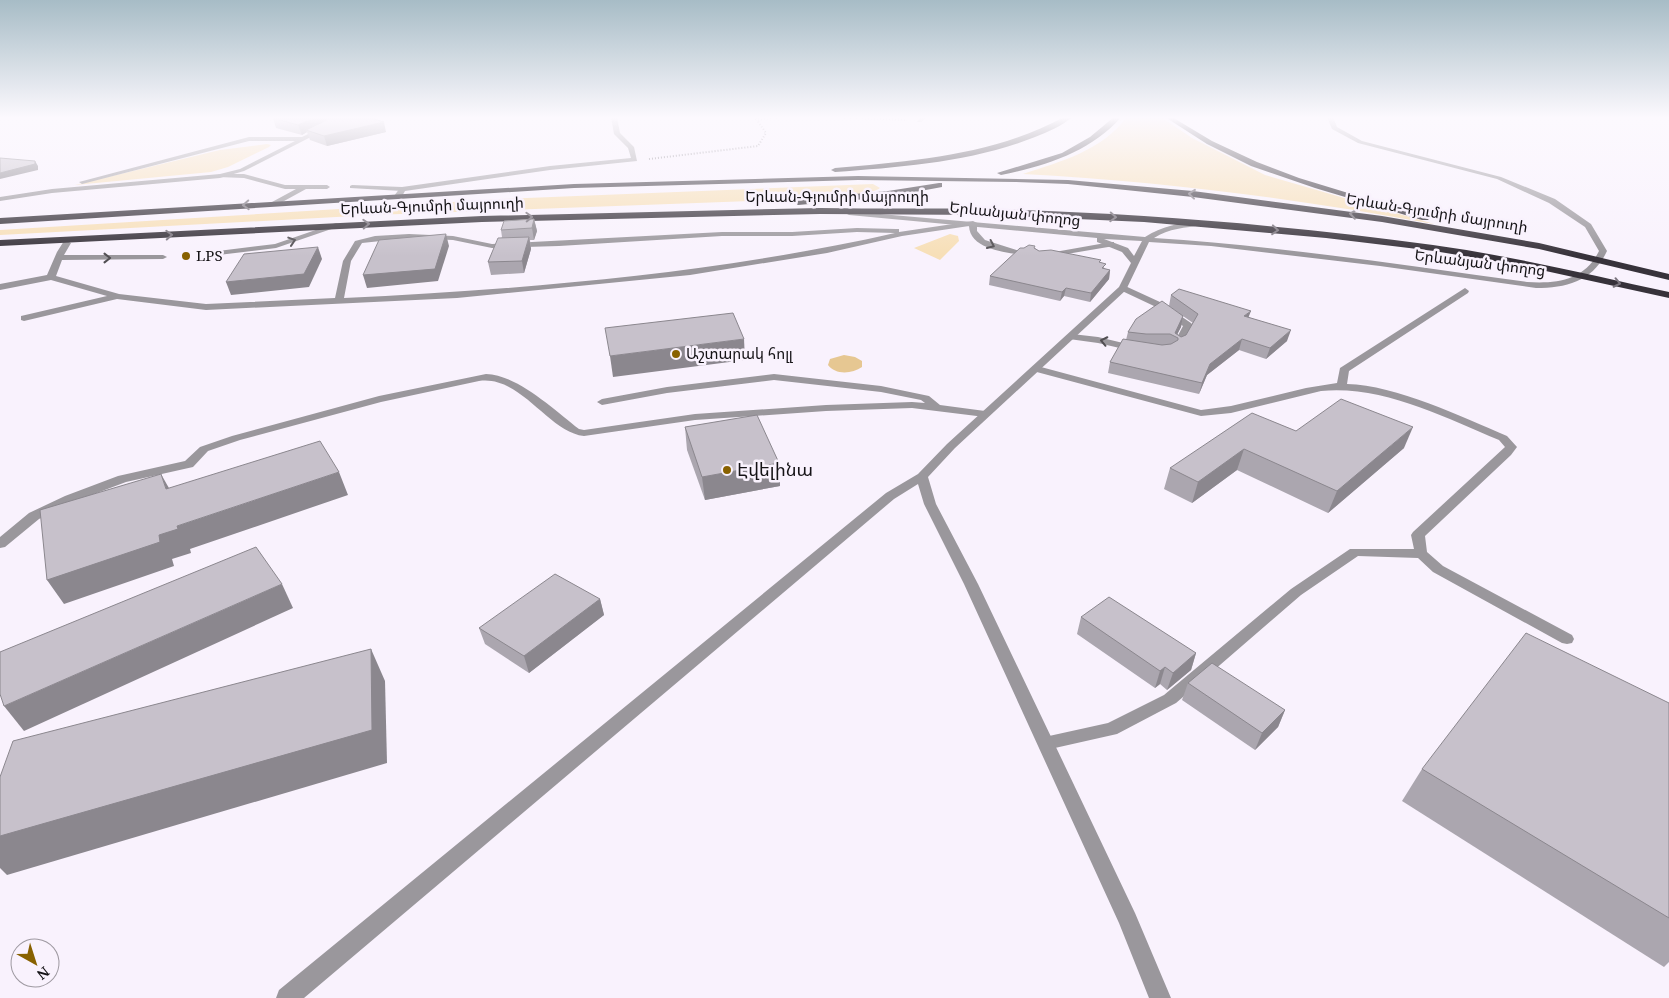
<svg xmlns="http://www.w3.org/2000/svg" width="1669" height="998" font-family="'Noto Serif','Noto Sans Armenian',serif">
<style>
.green{fill:#f7dfb7}
.water{fill:#e6c792}
.lines{fill:none;stroke-linecap:round;stroke-linejoin:round}
.path{stroke:#7f7b82;stroke-width:2;stroke-dasharray:1 2;stroke-linecap:butt}
.lane{fill:#9a979c;fill-rule:evenodd}
.street{fill:#9a979c;fill-rule:evenodd}
.highway{fill:#37323a;fill-rule:evenodd}
.wall{fill:#aba6af;fill-rule:evenodd}
.shaded-wall{fill:#8b878e}
.building{fill:#c7c1cb;stroke:#8b878e}
.oneway{stroke:#7b757e}
.oneway2{stroke:#514e52}
.poi-dot{fill:#886100;stroke:#f9f2fd;stroke-width:2}
.labels{text-anchor:middle;stroke-width:5;stroke-linejoin:round;paint-order:stroke}
.far-street-label{font-size:15px;fill:#151316;stroke:#f9f2fd}
.far-poi-label{font-size:15px;fill:#151316;stroke:#f9f2fd;text-anchor:start}
.poi-label{font-size:18px;fill:#151316;stroke:#f9f2fd;text-anchor:start}
</style>
<rect width="100%" height="100%" fill="#f9f2fd"/>
<g class="green">
<path d="M1127,117h34l31,21 73,37 169,49c-136,-25 -273,-43 -411,-50 39,-13 78,-23 104,-57z"/>
<polygon points="267,144 271,145 269,147 228,167 211,172 75,185 220,150"/>
<path d="M873,184l7,4c-10,8 -60,9 -75,11l-432,16 -373,20v-5l501,-31z"/>
<polygon points="950,234 958,236 959,241 940,260 914,248"/>
</g>
<path class="water" d="M844,355l11,2 7,4v6c-10,7 -27,8 -34,-2l2,-6z"/>
<g class="lines">
<g class="path">
<polyline points="753,117 757,120 778,117"/>
<polyline points="838,117 905,120"/>
<polyline points="649,159 758,146 766,133 757,120"/>
</g>
<g class="lane">
<polygon points="220,174 244,174 285,185 327,185 330,187 327,189 306,189 275,206 271,204 272,202 296,189 285,189 244,178 218,177 218,175"/>
<polygon points="352,185 402,187 405,189 402,191 350,188 350,186"/>
<path d="M973,221l4,2v8l8,9 41,13 -4,2c-18,-3 -52,-6 -53,-29l-67,10 -75,17 -137,22 -233,23 -251,12 -89,-11 -93,22 -3,-1v-4l86,-20 -56,-16 -51,10v-6l47,-9 10,-23 7,-11h3l4,2 -7,12h99l4,2 -4,2 -101,1 -6,16 63,18 87,10 129,-6 8,-37 12,-20 20,-5 34,-2 44,2 39,8 230,-12h70l65,-4 39,1h3v3zM857,232l38,1c-181,41 -367,56 -551,65l7,-37 11,-18 47,-5 44,2 39,8 67,-2 163,-10h70z"/>
<polygon points="336,223 343,225 276,248 210,256 206,254 210,252 275,244"/>
<polygon points="1111,242 1114,242 1114,246 1049,257 1045,255 1049,253"/>
<polygon points="1123,285 1160,302 1191,323 1193,325 1182,345 1179,346 1174,343 1183,326 1154,306 1120,290 1119,288"/>
<path d="M1465,288l4,3 -1,2 -119,78 -2,13c49,1 115,33 160,52l10,11 -6,8 -86,81 2,16 16,14 129,69 2,4 -2,4 -5,1 -5,-1 -129,-71 -15,-14 -60,-2 -57,39 -125,108 -59,31 -71,16 -6,-2 -2,-5 2,-5 68,-15 56,-28 127,-106 59,-40h64l-3,-14 2,-3 92,-85 -6,-7c-56,-23 -116,-55 -178,-49l-90,22 -30,3 -168,-45v-4h8l160,43 30,-4 75,-18 31,-5 3,-15z"/>
<polygon points="1072,334 1098,337 1140,347 1142,349 1137,352 1098,343 1069,339 1067,337"/>
<path d="M486,374c32,1 68,36 93,55l5,1 111,-16 131,-9 86,-3 13,1 -4,-3 -40,-8 -107,-12 -107,13 -65,12 -5,-3 5,-3 65,-12 107,-13 107,12 48,10 11,9 45,6 5,3 -5,3 -73,-9 -86,3 -131,9 -111,16c-36,-4 -63,-61 -105,-55l-98,21 -141,38 -32,11 -15,16 -67,15 -53,20 -34,17 -34,28 -5,1v-11l29,-24 36,-17 53,-20 67,-15 15,-14 32,-11 147,-40z"/>
</g>
<g class="street">
<polygon points="343,117 350,117 244,171 220,178 52,193 0,201 0,197 52,189 220,174 240,169 295,141 249,141 82,184 79,182 249,137 302,137"/>
<polygon points="611,117 617,117 620,133 634,147 637,161 550,170 405,191 401,198 394,196 400,188 402,187 550,166 631,158 628,148 614,134"/>
<polygon points="921,117 927,117 921,122 917,122"/>
<path d="M1327,117h6l4,10 25,14 139,36 54,22 36,25 16,27c-14,30 -40,37 -71,37l-156,-22 -169,-20 -62,-4 -23,48 -171,158 -27,29 8,27 42,80 76,159 81,170 36,85h-22l-30,-75 -155,-339 -40,-80 -6,-20 -24,15 -590,499h-28l3,-8 607,-497 32,-19 29,-30 172,-157 12,-24 -9,-11 -25,-10v-4l-248,-23 -4,-2 1,-2 299,26c17,-11 34,-14 54,-16l4,2 -1,2c-17,3 -33,3 -48,13 125,8 249,27 373,44 30,2 58,-2 72,-31l-14,-24 -36,-24 -52,-24 -139,-36 -26,-14zM1104,239l38,2 -8,15 -6,-8z"/>
</g>
<g class="highway">
<path d="M1064,117h8c-10,9 -24,15 -37,20 -63,25 -133,30 -200,35l-4,-2 4,-2c78,-7 159,-13 229,-51z"/>
<path d="M1114,117h7c-30,35 -76,49 -120,58l-4,-2 65,-20 28,-16z"/>
<polygon points="1165,117 1172,117 1212,141 1257,162 1299,178 1430,218 1428,220 1422,220 1315,188 1251,166 1207,144"/>
<polygon points="858,176 1068,180 1193,191 1382,216 1539,243 1669,274 1669,280 1539,249 1382,222 1193,197 1068,184 1015,182 858,180 574,188 0,224 0,218 574,184"/>
<polygon points="939,183 942,183 942,187 888,197 798,205 794,202 798,199 888,191"/>
<path d="M820,208c56,1 112,0 168,1 148,4 298,16 445,36 79,11 158,30 236,47v6l-151,-33 -84,-14 -108,-13 -182,-16 -156,-7 -168,-1 -338,8 -482,24v-6l482,-24z"/>
</g>
</g>
<g class="wall">
<polygon points="273,118 370,118 386,132 327,146 310,140 307,132 302,135 276,128"/>
<polygon points="534,219 537,231 534,240 530,240 531,249 524,273 491,275 488,262 502,237 501,230"/>
<polygon points="1035,248 1039,251 1101,263 1105,269 1110,270 1109,279 1090,302 1064,296 1060,301 989,285 990,276"/>
<path d="M1171,295l78,22 38,24 -21,18 -27,-9 -32,25 -8,19 -91,-21 2,-11 16,-22 2,-8 52,-18 -11,-8zM1183,316l10,7 -7,12 -5,2 -4,-3 4,-7z"/>
<polygon points="685,427 779,463 780,486 705,500 687,450"/>
<polygon points="1296,431 1404,448 1328,513 1237,470 1192,503 1164,489 1170,468"/>
<polygon points="600,599 604,615 529,673 485,644 479,628"/>
<polygon points="1081,617 1196,653 1191,670 1167,690 1160,684 1155,688 1077,634"/>
<polygon points="1188,683 1285,710 1278,727 1255,750 1182,700"/>
<polygon points="1669,703 1669,962 1664,967 1402,801 1422,769"/>
</g>
<g class="shaded-wall">
<polygon points="317,117 339,117 306,130 307,132 302,135 298,125"/>
<polygon points="384,122 386,132 327,146 324,136"/>
<polygon points="35,161 38,166 38,170 0,179 0,173"/>
<polygon points="534,219 537,231 534,240 532,228"/>
<polygon points="446,234 449,246 438,281 367,288 363,275"/>
<polygon points="529,237 531,249 524,273 522,261"/>
<polygon points="318,247 322,259 309,287 231,295 226,282"/>
<polygon points="1110,270 1109,279 1090,302 1091,293"/>
<polygon points="1066,288 1064,296 1060,301 1062,292"/>
<polygon points="1251,311 1247,321 1244,316"/>
<polygon points="1183,316 1181,327 1176,337 1175,333"/>
<polygon points="1291,330 1287,341 1266,359 1270,348"/>
<polygon points="744,339 745,360 613,377 610,356"/>
<polygon points="1242,339 1239,350 1207,375 1199,394 1202,383 1210,364"/>
<polygon points="1413,427 1404,448 1328,513 1337,491"/>
<polygon points="1244,449 1237,470 1192,503 1198,482"/>
<polygon points="779,463 780,486 705,500 702,477"/>
<polygon points="339,472 348,495 190,549 191,553 172,559 174,566 64,604 47,580 159,535 177,526"/>
<polygon points="161,474 174,497 166,489"/>
<polygon points="282,584 293,608 24,731 4,706"/>
<polygon points="600,599 604,615 529,673 524,656"/>
<polygon points="371,649 385,681 387,763 7,875 0,868 0,836"/>
<polygon points="1196,653 1191,670 1167,690 1173,673"/>
<polygon points="1165,667 1160,684 1155,688 1160,671"/>
<polygon points="1285,710 1278,727 1255,750 1262,733"/>
</g>
<g class="building">
<polygon points="280,117 317,117 298,125 273,118"/>
<polygon points="333,117 367,117 384,122 324,136 306,130"/>
<polygon points="0,158 35,161 35,164 0,173"/>
<polygon points="534,219 532,228 501,230 504,221"/>
<polygon points="446,234 435,269 363,275 379,240"/>
<polygon points="529,237 522,261 488,262 498,238"/>
<polygon points="1029,245 1035,246 1034,248 1039,251 1051,250 1101,260 1099,262 1106,264 1102,268 1110,270 1091,293 1066,288 1062,292 990,276 1020,248 1024,248"/>
<polygon points="318,247 304,274 226,282 244,254"/>
<polygon points="1179,289 1251,311 1244,316 1291,330 1270,348 1242,339 1210,364 1202,383 1110,362 1123,339 1162,345 1171,344 1178,340 1178,338 1170,334 1146,334 1128,332 1136,319 1162,301 1183,316 1175,333 1181,337 1186,335 1198,314 1171,295"/>
<polygon points="733,313 744,339 610,356 605,328"/>
<polygon points="1341,399 1413,427 1337,491 1244,449 1198,482 1170,468 1252,413 1296,431"/>
<polygon points="757,415 779,463 702,477 685,427"/>
<polygon points="320,441 339,472 177,526 178,529 159,535 160,542 47,580 40,510 161,474 166,489"/>
<polygon points="256,547 282,584 4,706 0,694 0,652"/>
<polygon points="555,574 600,599 524,656 479,628"/>
<polygon points="1109,597 1196,653 1173,673 1165,667 1160,671 1081,617"/>
<polygon points="1526,633 1669,703 1669,918 1422,769"/>
<polygon points="371,649 372,730 0,836 0,777 13,741"/>
<polygon points="1212,663 1285,710 1262,733 1188,683"/>
</g>
<defs><path id="oneway-chevron" d="M-2-3.5L2.5 0L-2 3.5" fill="none" stroke-width="1.6" stroke-linecap="round" stroke-linejoin="round" transform="scale(1.25)"/></defs>
<g class="oneway">
<use href="#oneway-chevron" transform="translate(1192 194) rotate(-174)"/>
<use href="#oneway-chevron" transform="translate(246 205) rotate(177)"/>
<use href="#oneway-chevron" transform="translate(1353 214) rotate(-172)"/>
<use href="#oneway-chevron" transform="translate(529 217) rotate(-2)"/>
<use href="#oneway-chevron" transform="translate(1113 217) rotate(3)"/>
<use href="#oneway-chevron" transform="translate(366 224) rotate(-3)"/>
<use href="#oneway-chevron" transform="translate(1275 230) rotate(5)"/>
<use href="#oneway-chevron" transform="translate(169 235) rotate(-3)"/>
<use href="#oneway-chevron" transform="translate(1617 283) rotate(12)"/>
</g>
<g class="oneway2">
<use href="#oneway-chevron" transform="translate(292 241) rotate(-18)"/>
<use href="#oneway-chevron" transform="translate(991 245) rotate(25)"/>
<use href="#oneway-chevron" transform="translate(107 258)"/>
<use href="#oneway-chevron" transform="translate(1104 341) rotate(-168)"/>
</g>
<linearGradient id="sky" x2="0" y2="1"><stop stop-color="#a7bcc6"/><stop offset="0.46" stop-color="#fcf9fe"/><stop offset="1" stop-color="#fcf9fe" stop-opacity="0"/></linearGradient>
<rect width="1669" height="256" fill="url(#sky)"/>
<g class="poi-dot">
<circle cx="186" cy="256" r="5"/>
<circle cx="676" cy="354" r="5"/>
<circle cx="727" cy="470" r="5"/>
</g>
<g class="labels">
<g class="far-street-label">
<text x="837" y="202">Երևան-Գյումրի մայրուղի</text>
<text transform="translate(432 206) rotate(-2)" y="5">Երևան-Գյումրի մայրուղի</text>
<text transform="translate(1437 213) rotate(9)" y="5">Երևան-Գյումրի մայրուղի</text>
<text transform="translate(1015 214) rotate(6)" y="5">Երևանյան փողոց</text>
<text transform="translate(1480 263) rotate(7)" y="5">Երևանյան փողոց</text>
</g>
<g class="far-poi-label">
<text x="196" y="261">LPS</text>
<text x="686" y="359">Աշտարակ հոլլ</text>
</g>
<g class="poi-label">
<text x="737" y="476">Էվելինա</text>
</g>
</g>
<g transform="translate(35 963) rotate(141)"><circle r="24" fill="#f9f2fd" stroke="#9e99a1"/>
<path d="M0-4L9 19L0 12L-9 19Z" fill="#886100"/>
<text y="-8" font-size="14" font-weight="bold" text-anchor="middle" fill="#151316">N</text>
</g>
</svg>
